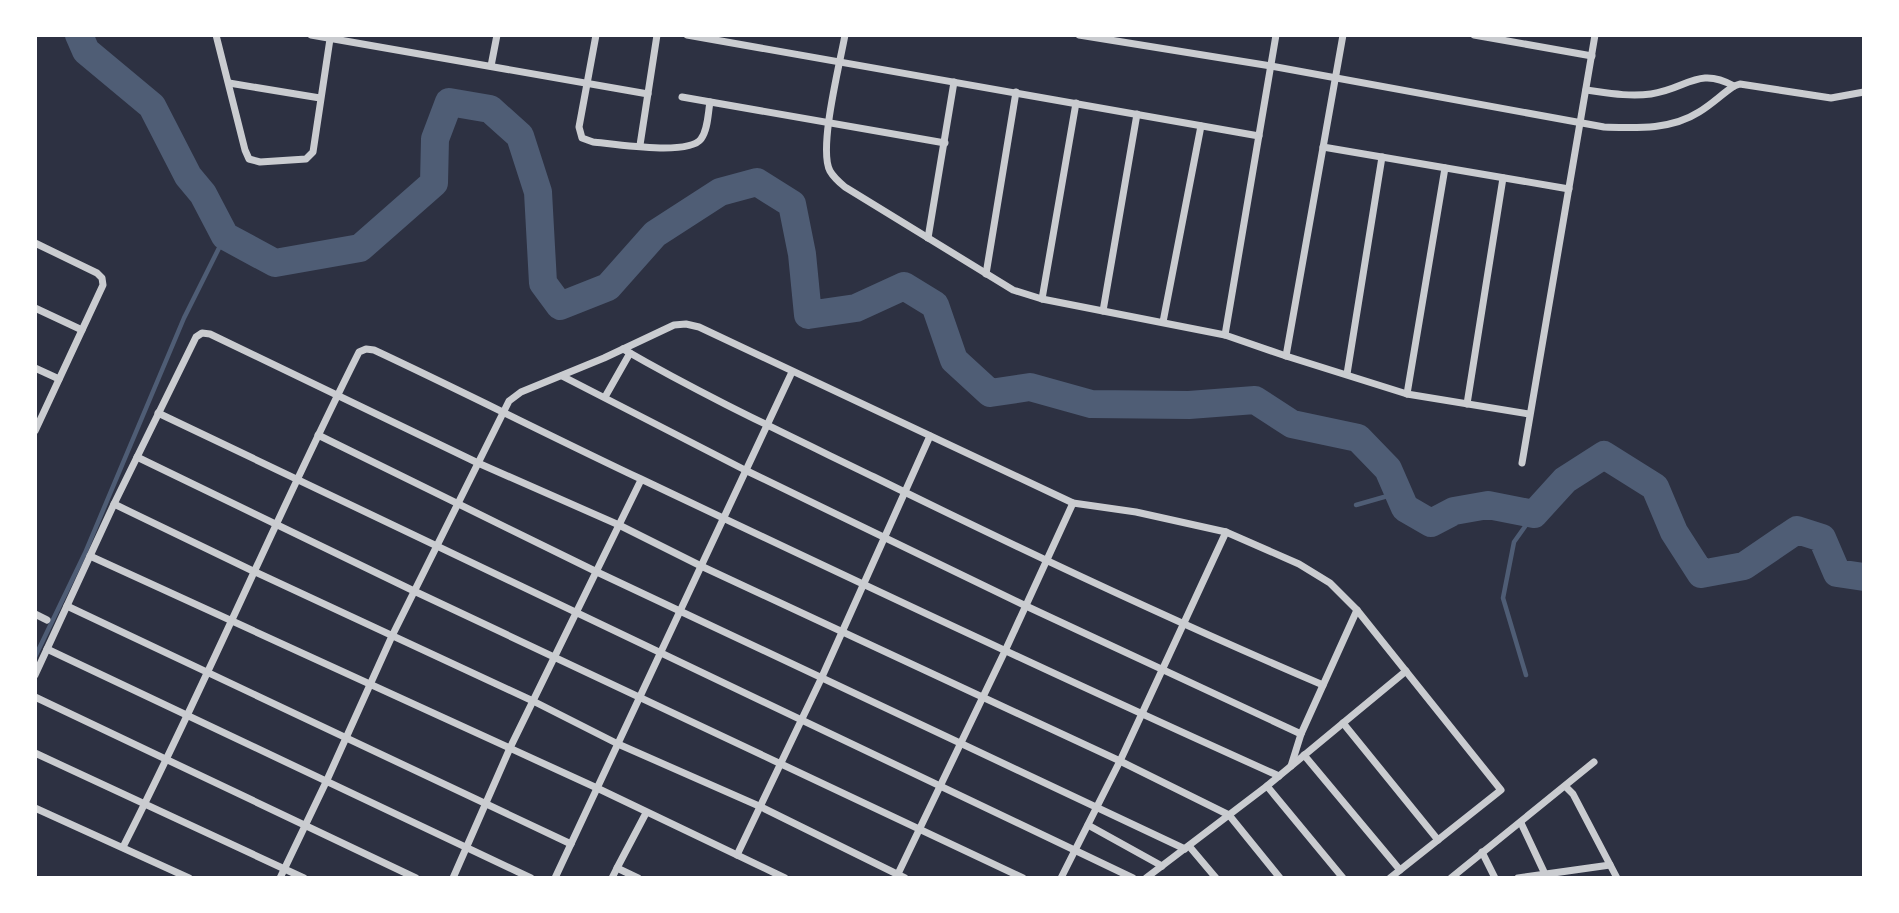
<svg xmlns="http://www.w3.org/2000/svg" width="1899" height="913" font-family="'Exo 2',sans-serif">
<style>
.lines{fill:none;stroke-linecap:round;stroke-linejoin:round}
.stream{stroke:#4f5d75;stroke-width:4.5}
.river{stroke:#4f5d75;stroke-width:28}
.minor{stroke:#caccd0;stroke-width:7}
</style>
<rect width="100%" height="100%" fill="#2d3142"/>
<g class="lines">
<g class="stream">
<polyline points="1356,505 1398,493"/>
<polyline points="35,657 85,553 184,318 225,236"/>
<polyline points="1526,675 1503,598 1514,542 1534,514"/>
</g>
<polyline class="river" points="79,35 86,51 152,106 188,176 203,194 225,236 275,263 360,248 434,183 435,139 449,102 490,109 520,136 538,192 543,283 560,306 608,287 655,234 720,192 757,182 792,204 802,254 808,315 856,308 904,286 935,305 954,360 990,393 1030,387 1091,404 1189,405 1255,400 1292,424 1358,438 1388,469 1405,508 1431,523 1454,511 1488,505 1534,514 1565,480 1604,455 1655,487 1674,532 1701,574 1744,566 1797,530 1822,538 1837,573 1864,577"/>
<g class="minor">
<polyline points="216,35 245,150 249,159 260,162 306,159 313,152 330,39"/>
<polyline points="311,35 648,94"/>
<path d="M596,35l-17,92 3,11 11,4c21,2 96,14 108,-3 7,-9 7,-26 9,-37"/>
<polyline points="687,35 1259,136"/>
<path d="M845,35c-5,28 -27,114 -15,136 4,7 9,11 15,16l168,103 29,9 183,36 61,21 121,38 122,20"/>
<path d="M1079,35l192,31 333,61c32,1 67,3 95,-15 13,-8 23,-18 35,-26l6,-2 91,14 33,-6"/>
<polyline points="1474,35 1592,56"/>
<polyline points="491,66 497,35"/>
<polyline points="229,83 320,98"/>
<path d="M1586,90c22,3 43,7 65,4 36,-5 47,-28 83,-8"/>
<polyline points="682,97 945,143"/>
<polyline points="640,145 657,35"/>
<polyline points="1323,147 1569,189"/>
<polyline points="928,238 954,82"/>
<polyline points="35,243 97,273 102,278 103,285 35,431"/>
<polyline points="986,274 1016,92"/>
<polyline points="1042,299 1076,103"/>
<polyline points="35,308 82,330"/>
<polyline points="1103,311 1137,114"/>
<polyline points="1163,322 1201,126"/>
<polyline points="1225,335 1276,35"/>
<path d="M623,349c81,47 167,87 251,128 148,73 297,143 449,208"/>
<polyline points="1286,356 1343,35"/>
<polyline points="35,368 59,379"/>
<polyline points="1347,374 1382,157"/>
<polyline points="562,376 745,470 1026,606 1301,734"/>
<polyline points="1407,394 1445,168"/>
<polyline points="605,397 630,353"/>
<polyline points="1467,404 1503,178"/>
<polyline points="158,413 1133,878"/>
<polyline points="318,435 597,572 1185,849"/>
<polyline points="137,457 414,591 1023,878"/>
<polyline points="1522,463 1595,35"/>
<polyline points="114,504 253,571 533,701 618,744 759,806 905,878"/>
<polyline points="90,556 597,788 785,878"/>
<polyline points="67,606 571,844"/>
<polyline points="35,614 47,620"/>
<polyline points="47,649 531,878"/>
<polyline points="35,675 114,504 196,337 202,333 210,334 478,463 619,525 701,566 1120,761 1229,815 1280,878"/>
<polyline points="35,697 416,878"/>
<polyline points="1343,723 1438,840"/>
<polyline points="35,753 304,878"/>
<polyline points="1304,755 1400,870"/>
<polyline points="1291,766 1301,734 1357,610"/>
<polyline points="1267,786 1343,878"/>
<polyline points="1566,787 1573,794 1617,878"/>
<polyline points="35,808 189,878"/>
<polyline points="1521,823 1545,874"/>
<polyline points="1088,825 1162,866"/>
<polyline points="1189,846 1216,878"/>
<path d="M123,847c83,-163 154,-332 236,-495l7,-3 8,1c90,42 178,87 267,129 212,101 424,201 638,297"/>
<polyline points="1482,852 1495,878"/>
<polyline points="737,855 821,679 930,436"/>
<polyline points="280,878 327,780 392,636 509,401 521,392 604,358 674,325 686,324 699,327 1073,503 1136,512 1226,532 1299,564 1330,583 1357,610 1501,790 1390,878"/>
<polyline points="453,878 510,748 641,480"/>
<polyline points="555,878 792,372"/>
<polyline points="612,878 617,868"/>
<polyline points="638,878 617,868 646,813"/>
<polyline points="896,878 1005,651 1073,503"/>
<polyline points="1061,878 1120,761 1226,532"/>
<polyline points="1146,878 1267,786 1406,671"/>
<polyline points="1451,878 1594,762"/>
<polyline points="1518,878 1610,865"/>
</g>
</g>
<rect width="1899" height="913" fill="none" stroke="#ffffff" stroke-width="74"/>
</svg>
